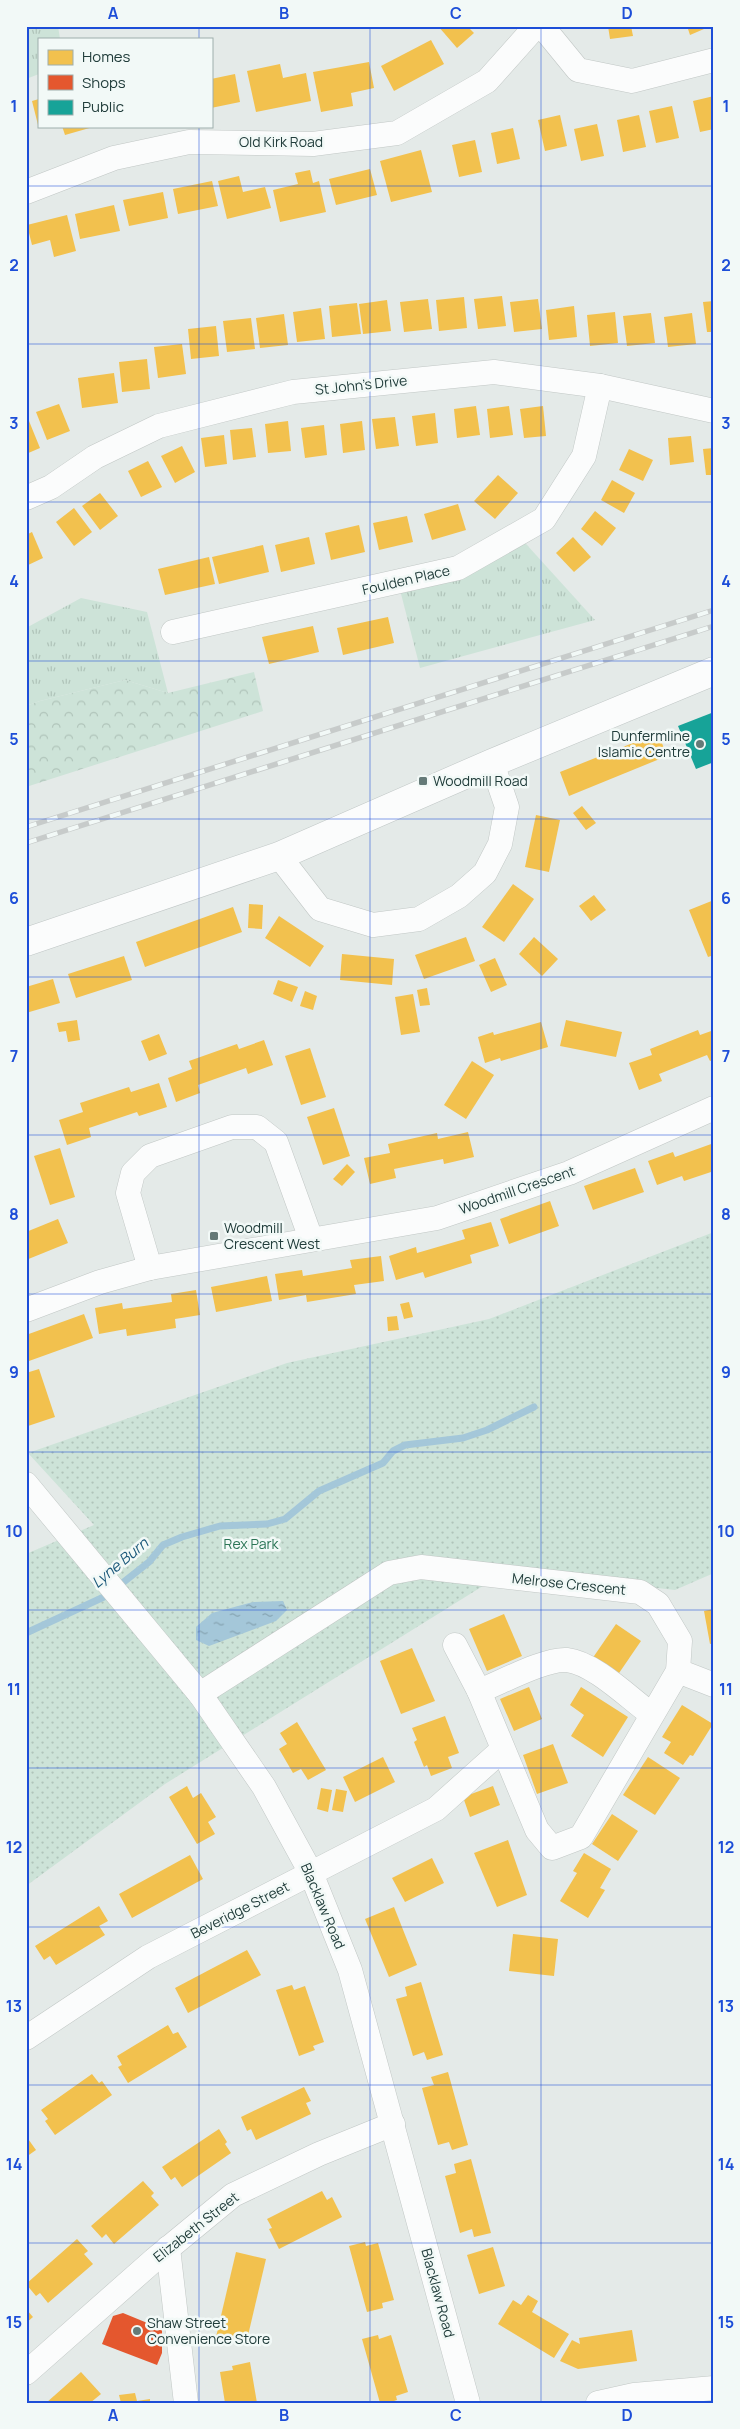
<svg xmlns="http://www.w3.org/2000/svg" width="740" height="2429" font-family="Manrope,sans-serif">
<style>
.grass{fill:url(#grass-tufts)}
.forest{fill:url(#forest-crowns)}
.park{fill:url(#park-dots)}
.water{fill:url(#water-ripples)}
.homes{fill:#f2c14e}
.shops{fill:#e4572e}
.public{fill:#17a398}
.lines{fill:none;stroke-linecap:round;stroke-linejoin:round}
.stream{stroke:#a4c7d9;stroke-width:7}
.street-casing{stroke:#c1c7c5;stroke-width:25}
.secondary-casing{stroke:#c0c7c6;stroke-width:29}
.street{stroke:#fbfcfc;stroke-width:24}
.secondary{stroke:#fbfcfc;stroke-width:28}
.rail-casing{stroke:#c7cbca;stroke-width:5.5}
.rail{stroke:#f2f9f7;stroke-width:4;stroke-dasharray:11;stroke-linecap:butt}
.grid{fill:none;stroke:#1d4ed8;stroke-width:1;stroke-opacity:0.55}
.poi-dot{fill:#657a78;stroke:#f2f9f7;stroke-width:2}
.labels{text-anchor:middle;stroke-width:5;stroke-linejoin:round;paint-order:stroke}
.street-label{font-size:14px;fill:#213d3b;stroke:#f2f9f7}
.poi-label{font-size:14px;fill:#213d3b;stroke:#f2f9f7;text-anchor:start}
.park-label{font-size:14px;fill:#2b7556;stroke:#f2f9f7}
.water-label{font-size:15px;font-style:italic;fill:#1b587a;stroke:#f2f9f7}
.neatline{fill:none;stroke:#1d4ed8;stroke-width:2}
.grid-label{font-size:16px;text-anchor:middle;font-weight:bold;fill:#1d4ed8}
</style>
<defs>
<pattern id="grass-tufts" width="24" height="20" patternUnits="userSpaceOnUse" patternTransform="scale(1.25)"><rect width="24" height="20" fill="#cde3d8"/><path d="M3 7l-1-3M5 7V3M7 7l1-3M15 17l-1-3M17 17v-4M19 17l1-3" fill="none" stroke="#b0c4ba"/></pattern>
<pattern id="forest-crowns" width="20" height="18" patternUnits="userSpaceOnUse" patternTransform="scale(1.25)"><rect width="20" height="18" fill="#cde3d8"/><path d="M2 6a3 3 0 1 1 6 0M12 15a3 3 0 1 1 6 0" fill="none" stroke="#b0c4ba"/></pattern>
<pattern id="park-dots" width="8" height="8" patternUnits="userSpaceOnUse" patternTransform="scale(1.25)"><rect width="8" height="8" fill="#cde3d8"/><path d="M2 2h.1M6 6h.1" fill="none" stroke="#b0c4ba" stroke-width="1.8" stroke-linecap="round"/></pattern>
<pattern id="water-ripples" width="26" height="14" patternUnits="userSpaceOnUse" patternTransform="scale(1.25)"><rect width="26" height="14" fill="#a4c7d9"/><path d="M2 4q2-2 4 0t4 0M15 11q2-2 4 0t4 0" fill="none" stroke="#85a3b1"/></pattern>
</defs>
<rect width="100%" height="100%" fill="#e4eae8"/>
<g class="grass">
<polygon points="26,26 58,26 60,39 39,39 39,74 26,79"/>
<polygon points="517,534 595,620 420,668 398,582"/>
<polygon points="81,598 147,612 168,693 125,680 40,701 26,706 26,628"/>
</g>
<polygon class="forest" points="254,672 263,711 26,787 26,706 40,701 125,680 168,693"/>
<polygon class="park" points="714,1232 714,1573 675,1590 507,1571 165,1784 26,1886 26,1554 94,1525 28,1453 287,1363 489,1319"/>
<polygon class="water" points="283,1601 287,1610 276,1621 209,1646 196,1640 196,1627 212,1613 253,1602"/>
<g class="homes">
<polygon points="66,26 92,26 92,28 66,29"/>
<polygon points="438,26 467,26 474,33 457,48"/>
<polygon points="608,26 631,26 633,36 610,39"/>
<polygon points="687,26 711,26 690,35"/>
<polygon points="431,40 444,64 394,91 381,66"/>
<polygon points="369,62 374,88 351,93 353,106 321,112 313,72"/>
<polygon points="280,64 283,78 306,73 311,101 256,112 247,71"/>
<polygon points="235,74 240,102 211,108 211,79"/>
<polygon points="714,96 714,129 700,132 693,101"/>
<polygon points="39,99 39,125 38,125 32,101"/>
<polygon points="672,106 679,138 656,143 649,111"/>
<polygon points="560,115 567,146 545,151 538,120"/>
<polygon points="639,115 646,147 623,152 617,120"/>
<polygon points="597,124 604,156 581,161 574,129"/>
<polygon points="62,126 93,126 93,127 65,135"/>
<polygon points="513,128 520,159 497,164 491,133"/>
<polygon points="475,140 482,172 459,177 452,145"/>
<polygon points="421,150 432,192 391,202 380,161"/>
<polygon points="370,169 377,195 336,205 329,179"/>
<polygon points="310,170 313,183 319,181 326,212 280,222 273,190 298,184 295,173"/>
<polygon points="239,176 243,192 265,187 271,208 227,219 218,181"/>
<polygon points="212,181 218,206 178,214 173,189"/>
<polygon points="163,192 168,218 129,226 123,200"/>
<polygon points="114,205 120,231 80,239 75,214"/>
<polygon points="67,215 76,251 54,257 50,240 32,245 27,225"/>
<polygon points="502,296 506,326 478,329 474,299"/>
<polygon points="464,297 467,328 439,331 436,300"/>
<polygon points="428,299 432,329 404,332 400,302"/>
<polygon points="538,299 542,329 514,332 510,302"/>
<polygon points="387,300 391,331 363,334 359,304"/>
<polygon points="714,301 714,332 707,332 703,302"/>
<polygon points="357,303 361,334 332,337 329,306"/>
<polygon points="574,306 577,337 549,340 546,310"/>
<polygon points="321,308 325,339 297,342 293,312"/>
<polygon points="615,312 618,343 590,346 587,315"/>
<polygon points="651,313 655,343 627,346 623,316"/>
<polygon points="692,313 696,344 668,347 664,317"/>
<polygon points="284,314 288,345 260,348 256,318"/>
<polygon points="251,318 255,349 227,352 223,321"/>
<polygon points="216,326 219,356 191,359 188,329"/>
<polygon points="182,344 186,374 158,378 154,347"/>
<polygon points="147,359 150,389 122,392 119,362"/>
<polygon points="114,373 118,403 82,408 78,378"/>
<polygon points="59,404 70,431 47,440 36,412"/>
<polygon points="476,406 480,435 457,438 454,409"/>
<polygon points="509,406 513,435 490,438 487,409"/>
<polygon points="543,406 546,436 524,438 520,409"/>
<polygon points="435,413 438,443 416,446 412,416"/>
<polygon points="395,417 399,446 376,449 372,419"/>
<polygon points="29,421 40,448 26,454 26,422"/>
<polygon points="288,421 291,451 268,453 265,424"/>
<polygon points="362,421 365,450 343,453 340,424"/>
<polygon points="324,425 327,455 305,458 301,428"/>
<polygon points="252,428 256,457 233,460 230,430"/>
<polygon points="224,435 227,464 205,467 201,438"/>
<polygon points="691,436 694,462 670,465 668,438"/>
<polygon points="182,446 195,472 175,483 161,456"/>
<polygon points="714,448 714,475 706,475 703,449"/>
<polygon points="629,449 653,460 643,481 619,470"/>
<polygon points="148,461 162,487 141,497 128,471"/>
<polygon points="498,475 518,493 495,519 474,501"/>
<polygon points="612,480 635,493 624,513 601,500"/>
<polygon points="100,493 118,516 100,530 82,506"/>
<polygon points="458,504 466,530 432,540 424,514"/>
<polygon points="74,508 92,532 74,546 56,522"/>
<polygon points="595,511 616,528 602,546 581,529"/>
<polygon points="407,516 413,542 379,550 373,523"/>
<polygon points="359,525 365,552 331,560 325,533"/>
<polygon points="32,532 43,558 26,566 26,535"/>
<polygon points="309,537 315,564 281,572 275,545"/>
<polygon points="573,537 591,557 574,572 556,553"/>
<polygon points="263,545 269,572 219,584 212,557"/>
<polygon points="209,557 215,584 165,595 158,569"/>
<polygon points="388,617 394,643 343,655 337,628"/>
<polygon points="313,626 319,652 269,664 262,637"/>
<polygon points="658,733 667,756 569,796 560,772"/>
<polygon points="582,806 596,823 586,830 573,813"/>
<polygon points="536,815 560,820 549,872 525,867"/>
<polygon points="513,884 534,899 504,942 482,927"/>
<polygon points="594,895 606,910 591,921 579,906"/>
<polygon points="714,900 714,955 708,957 689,910"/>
<polygon points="249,904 263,905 262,929 248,928"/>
<polygon points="233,907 242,932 145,967 136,942"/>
<polygon points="279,916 324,946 310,967 265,938"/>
<polygon points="466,937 475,961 424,979 415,955"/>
<polygon points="534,937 558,959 542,976 519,954"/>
<polygon points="342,954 394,959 392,985 340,980"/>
<polygon points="124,956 132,980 76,998 68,974"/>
<polygon points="495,958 507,985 491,992 479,965"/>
<polygon points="53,979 60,1003 26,1013 26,987"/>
<polygon points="278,980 298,987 292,1002 273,994"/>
<polygon points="427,988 430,1005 420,1006 417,990"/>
<polygon points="305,991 317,996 313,1010 300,1006"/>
<polygon points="413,994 420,1032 401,1035 395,997"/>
<polygon points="77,1020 80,1040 68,1042 66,1031 59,1032 57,1023"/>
<polygon points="566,1020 622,1032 616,1057 560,1046"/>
<polygon points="541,1022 548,1047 501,1061 500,1058 485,1063 478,1037 493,1032 494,1035"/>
<polygon points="698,1030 700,1035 714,1030 714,1060 710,1061 707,1055 659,1074 662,1081 639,1090 629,1063 652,1055 650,1049"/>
<polygon points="159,1034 167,1054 149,1061 141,1041"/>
<polygon points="264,1040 273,1065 248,1074 246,1068 198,1085 200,1093 176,1102 168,1078 192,1069 189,1061 237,1044 239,1049"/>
<polygon points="310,1048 326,1097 301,1105 285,1056"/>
<polygon points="472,1061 494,1075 466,1119 444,1105"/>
<polygon points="159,1083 167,1107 139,1116 137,1112 89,1128 91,1137 67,1145 59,1120 83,1112 80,1103 129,1087 131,1092"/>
<polygon points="334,1108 350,1156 323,1165 307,1117"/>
<polygon points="468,1132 474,1157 444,1164 443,1159 394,1169 396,1178 370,1184 364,1158 390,1153 388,1144 437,1133 438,1139"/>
<polygon points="714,1143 714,1171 684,1181 682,1176 657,1185 648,1161 673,1152 675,1157"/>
<polygon points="60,1148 75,1197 50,1205 34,1156"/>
<polygon points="347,1164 355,1172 342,1186 333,1179"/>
<polygon points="635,1168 644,1192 593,1210 584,1186"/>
<polygon points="550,1201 559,1226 509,1244 500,1219"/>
<polygon points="58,1219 68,1243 26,1260 26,1232"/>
<polygon points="491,1222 499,1246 470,1255 472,1263 425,1278 423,1272 396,1280 389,1256 416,1247 417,1253 465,1239 462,1230"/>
<polygon points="381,1256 384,1281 354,1285 356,1294 307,1302 306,1295 279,1300 275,1274 302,1270 303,1276 352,1268 350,1260"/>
<polygon points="267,1276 272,1301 216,1312 211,1287"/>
<polygon points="196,1290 200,1315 175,1319 176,1328 127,1336 126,1329 99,1334 95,1308 122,1303 123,1309 172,1302 171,1294"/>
<polygon points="409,1302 413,1317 404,1319 400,1304"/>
<polygon points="84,1314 93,1338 29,1361 26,1353 26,1335"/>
<polygon points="397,1316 399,1330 388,1331 387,1317"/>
<polygon points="39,1369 55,1417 28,1426 26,1420 26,1373"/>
<polygon points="714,1609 714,1643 710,1644 704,1611"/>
<polygon points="504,1614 522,1656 487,1671 469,1629"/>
<polygon points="616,1624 641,1641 617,1676 592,1659"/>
<polygon points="412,1648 435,1701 401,1714 380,1661"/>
<polygon points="529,1687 542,1719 514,1731 500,1699"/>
<polygon points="581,1687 628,1717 603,1757 571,1736 584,1715 570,1705"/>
<polygon points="682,1705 713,1724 693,1756 690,1755 683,1765 664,1753 671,1742 662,1737"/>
<polygon points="445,1716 459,1753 448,1757 452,1768 431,1776 427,1765 424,1767 414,1742 417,1740 412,1728"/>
<polygon points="297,1722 326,1770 308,1780 301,1769 293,1773 279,1749 287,1744 280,1733"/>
<polygon points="553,1744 568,1783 537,1794 523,1755"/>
<polygon points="383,1757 395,1782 355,1802 343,1777"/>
<polygon points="648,1757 680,1778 655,1815 623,1795"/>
<polygon points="187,1786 193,1798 201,1793 216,1817 208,1822 215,1834 197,1844 169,1797"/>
<polygon points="493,1786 500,1805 470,1817 463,1797"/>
<polygon points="321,1788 332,1790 328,1812 317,1809"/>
<polygon points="336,1789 347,1791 343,1812 332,1810"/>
<polygon points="612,1814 638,1831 618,1861 592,1844"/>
<polygon points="508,1840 527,1895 497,1907 474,1853"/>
<polygon points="584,1853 611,1869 600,1888 605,1890 588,1918 560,1901 577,1873 573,1871"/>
<polygon points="190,1855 203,1879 132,1918 119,1894"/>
<polygon points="432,1858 444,1883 405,1902 392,1878"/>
<polygon points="99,1906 108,1921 99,1926 105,1935 56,1965 50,1956 44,1960 35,1946"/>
<polygon points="394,1907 417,1965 389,1977 365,1919"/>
<polygon points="513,1934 558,1939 554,1976 509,1971"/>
<polygon points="247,1950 261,1975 188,2013 175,1988"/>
<polygon points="421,1982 443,2055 427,2060 424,2052 413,2056 396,1999 407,1996 405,1987"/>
<polygon points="292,1985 294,1990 305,1986 324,2042 313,2046 315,2050 299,2056 276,1990"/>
<polygon points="168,2025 173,2034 178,2032 187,2047 128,2083 118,2067 122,2065 117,2056"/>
<polygon points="448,2072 468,2145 452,2150 449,2142 438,2145 422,2088 434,2085 431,2077"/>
<polygon points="92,2074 99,2083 102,2081 112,2095 55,2135 45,2121 48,2119 41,2110"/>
<polygon points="304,2087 311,2101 306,2103 311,2114 256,2140 251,2129 247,2131 241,2117"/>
<polygon points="219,2129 227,2142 225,2144 231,2153 182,2187 175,2177 171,2180 162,2167"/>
<polygon points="26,2136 36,2150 26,2157"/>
<polygon points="471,2159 491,2233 474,2237 472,2229 460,2233 445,2176 456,2173 454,2164"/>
<polygon points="143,2181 154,2193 151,2196 159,2205 114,2244 106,2234 102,2238 91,2226"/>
<polygon points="322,2191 327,2200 332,2197 342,2217 279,2249 269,2229 272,2228 267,2219"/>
<polygon points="77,2239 88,2251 84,2254 93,2264 48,2303 40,2293 36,2296 26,2284"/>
<polygon points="365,2242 366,2246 378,2243 394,2300 382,2303 383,2308 367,2312 349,2246"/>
<polygon points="493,2247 505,2286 479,2294 467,2255"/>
<polygon points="236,2252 266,2259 246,2344 216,2337"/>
<polygon points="528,2295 538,2301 532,2312 569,2334 554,2358 498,2324 513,2300 521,2305"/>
<polygon points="26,2309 33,2317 26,2323"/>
<polygon points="632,2330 637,2361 578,2369 560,2361 572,2340 580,2344 579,2338"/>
<polygon points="378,2335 379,2339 391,2335 408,2392 396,2396 397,2400 388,2403 380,2403 362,2339"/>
<polygon points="250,2362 257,2403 225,2403 220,2372 233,2370 232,2366"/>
<polygon points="81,2372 101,2394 90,2403 46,2403"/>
<polygon points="135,2393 137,2401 150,2399 150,2403 121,2403 119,2395"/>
</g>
<polygon class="shops" points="123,2313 162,2329 162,2353 157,2365 102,2344 113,2316"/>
<polygon class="public" points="714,712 714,762 696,769 678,726"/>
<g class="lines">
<polyline class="stream" points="26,1633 106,1596 149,1562 163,1545 182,1537 220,1526 267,1524 285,1519 319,1491 383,1463 393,1451 405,1445 463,1438 487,1430 534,1407"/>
<defs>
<g id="street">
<polyline points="542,26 578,70 632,81 714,60"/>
<polyline points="26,192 114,158 189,142 313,144 397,133 487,81 536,26"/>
<polyline points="26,498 51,487 95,457 159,426 293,392 494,372 600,386 714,411"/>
<polyline points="173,632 458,568 544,519 584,456 600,386"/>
<polyline points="279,856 320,909 373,925 419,919 459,896 485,873 500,844 507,807 492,763"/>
<polyline points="150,1268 128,1193 133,1173 150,1156 232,1127 257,1127 276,1142 311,1239"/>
<polyline points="26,1310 100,1282 150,1268 437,1218 569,1173 714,1108"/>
<polyline points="26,1484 200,1694 264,1787 311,1873 350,1970 468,2403"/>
<polyline points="678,1671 714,1685"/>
<path d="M479,1691c21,-8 67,-33 88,-31 27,3 62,38 84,54"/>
<polyline points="200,1694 389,1573 421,1567 640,1592 658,1604 680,1641 678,1671 581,1837 552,1848 537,1830 479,1691 455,1645"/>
<polyline points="26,2038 148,1957 436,1809 502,1750"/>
<polyline points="168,2248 186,2403"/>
<polyline points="26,2373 154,2260 233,2195 319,2154 393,2124"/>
<polyline points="598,2403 634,2395 714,2388"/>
</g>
<polyline id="secondary" points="26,942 279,856 492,763 714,671"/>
</defs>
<use href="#street" class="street-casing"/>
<use href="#secondary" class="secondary-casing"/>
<use href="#street" class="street"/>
<use href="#secondary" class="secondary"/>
<defs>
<g id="rail">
<polyline points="26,827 714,610"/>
<polyline points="26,843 714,626"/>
</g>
</defs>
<use href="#rail" class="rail-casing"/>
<use href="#rail" class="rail"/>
</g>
<path class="grid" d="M199,26v13M370,26v2377M541,26v2377M199,126v2277M26,186h688M26,344h688M26,502h688M26,661h688M26,819h688M26,977h688M26,1135h688M26,1294h688M26,1452h688M26,1610h688M26,1768h688M26,1927h688M26,2085h688M26,2243h688"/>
<g class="poi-dot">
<circle cx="700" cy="744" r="5"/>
<rect x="418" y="776" width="10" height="10" rx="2.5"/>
<rect x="209" y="1231" width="10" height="10" rx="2.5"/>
<circle cx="137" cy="2331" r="5"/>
</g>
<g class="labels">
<g class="street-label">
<text x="281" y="147">Old Kirk Road</text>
<text transform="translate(361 385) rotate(-6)" y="5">St John's Drive</text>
<text transform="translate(406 580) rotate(-13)" y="5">Foulden Place</text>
<text transform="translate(517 1190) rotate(-19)" y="5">Woodmill Crescent</text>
<text transform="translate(569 1584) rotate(6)" y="5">Melrose Crescent</text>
<text transform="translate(323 1906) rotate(67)" y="5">Blacklaw Road</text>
<text transform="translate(240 1910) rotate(-27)" y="5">Beveridge Street</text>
<text transform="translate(196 2227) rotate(-38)" y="5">Elizabeth Street</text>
<text transform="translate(438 2293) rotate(75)" y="5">Blacklaw Road</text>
</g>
<g class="poi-label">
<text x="690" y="741" text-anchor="end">Dunfermline<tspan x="690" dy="16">Islamic Centre</tspan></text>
<text x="433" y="786">Woodmill Road</text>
<text x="224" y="1233">Woodmill<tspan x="224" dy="16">Crescent West</tspan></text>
<text x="147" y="2328">Shaw Street<tspan x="147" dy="16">Convenience Store</tspan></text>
</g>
<g class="park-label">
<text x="251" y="1549">Rex Park</text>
</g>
<g class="water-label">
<text transform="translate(120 1563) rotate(-40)" y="5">Lyne Burn</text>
</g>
</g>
<rect width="740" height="2429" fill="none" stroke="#f2f9f7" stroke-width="55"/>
<rect x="38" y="38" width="175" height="90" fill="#f2f9f7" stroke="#9eaeac"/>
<rect x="48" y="50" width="25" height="15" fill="#f2c14e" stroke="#9eaeac"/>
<text x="82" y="62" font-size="15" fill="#213d3b">Homes</text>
<rect x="48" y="75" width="25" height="15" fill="#e4572e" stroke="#9eaeac"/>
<text x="82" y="88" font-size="15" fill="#213d3b">Shops</text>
<rect x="48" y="100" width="25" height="15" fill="#17a398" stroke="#9eaeac"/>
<text x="82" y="112" font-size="15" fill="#213d3b">Public</text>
<rect x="28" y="28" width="684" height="2374" class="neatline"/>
<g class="grid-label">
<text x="113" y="19">A</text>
<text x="284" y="19">B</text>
<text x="456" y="19">C</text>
<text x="627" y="19">D</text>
<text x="14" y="112">1</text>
<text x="726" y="112">1</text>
<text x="14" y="271">2</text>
<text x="726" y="271">2</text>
<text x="14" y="429">3</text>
<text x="726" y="429">3</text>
<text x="14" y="587">4</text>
<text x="726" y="587">4</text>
<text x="14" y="745">5</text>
<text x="726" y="745">5</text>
<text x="14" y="904">6</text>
<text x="726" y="904">6</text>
<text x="14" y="1062">7</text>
<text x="726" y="1062">7</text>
<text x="14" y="1220">8</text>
<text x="726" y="1220">8</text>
<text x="14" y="1378">9</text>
<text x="726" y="1378">9</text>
<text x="14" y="1537">10</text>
<text x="726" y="1537">10</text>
<text x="14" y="1695">11</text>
<text x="726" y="1695">11</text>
<text x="14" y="1853">12</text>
<text x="726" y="1853">12</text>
<text x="14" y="2012">13</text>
<text x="726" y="2012">13</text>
<text x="14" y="2170">14</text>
<text x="726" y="2170">14</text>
<text x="14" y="2328">15</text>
<text x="726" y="2328">15</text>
<text x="113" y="2421">A</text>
<text x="284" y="2421">B</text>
<text x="456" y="2421">C</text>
<text x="627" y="2421">D</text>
</g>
</svg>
